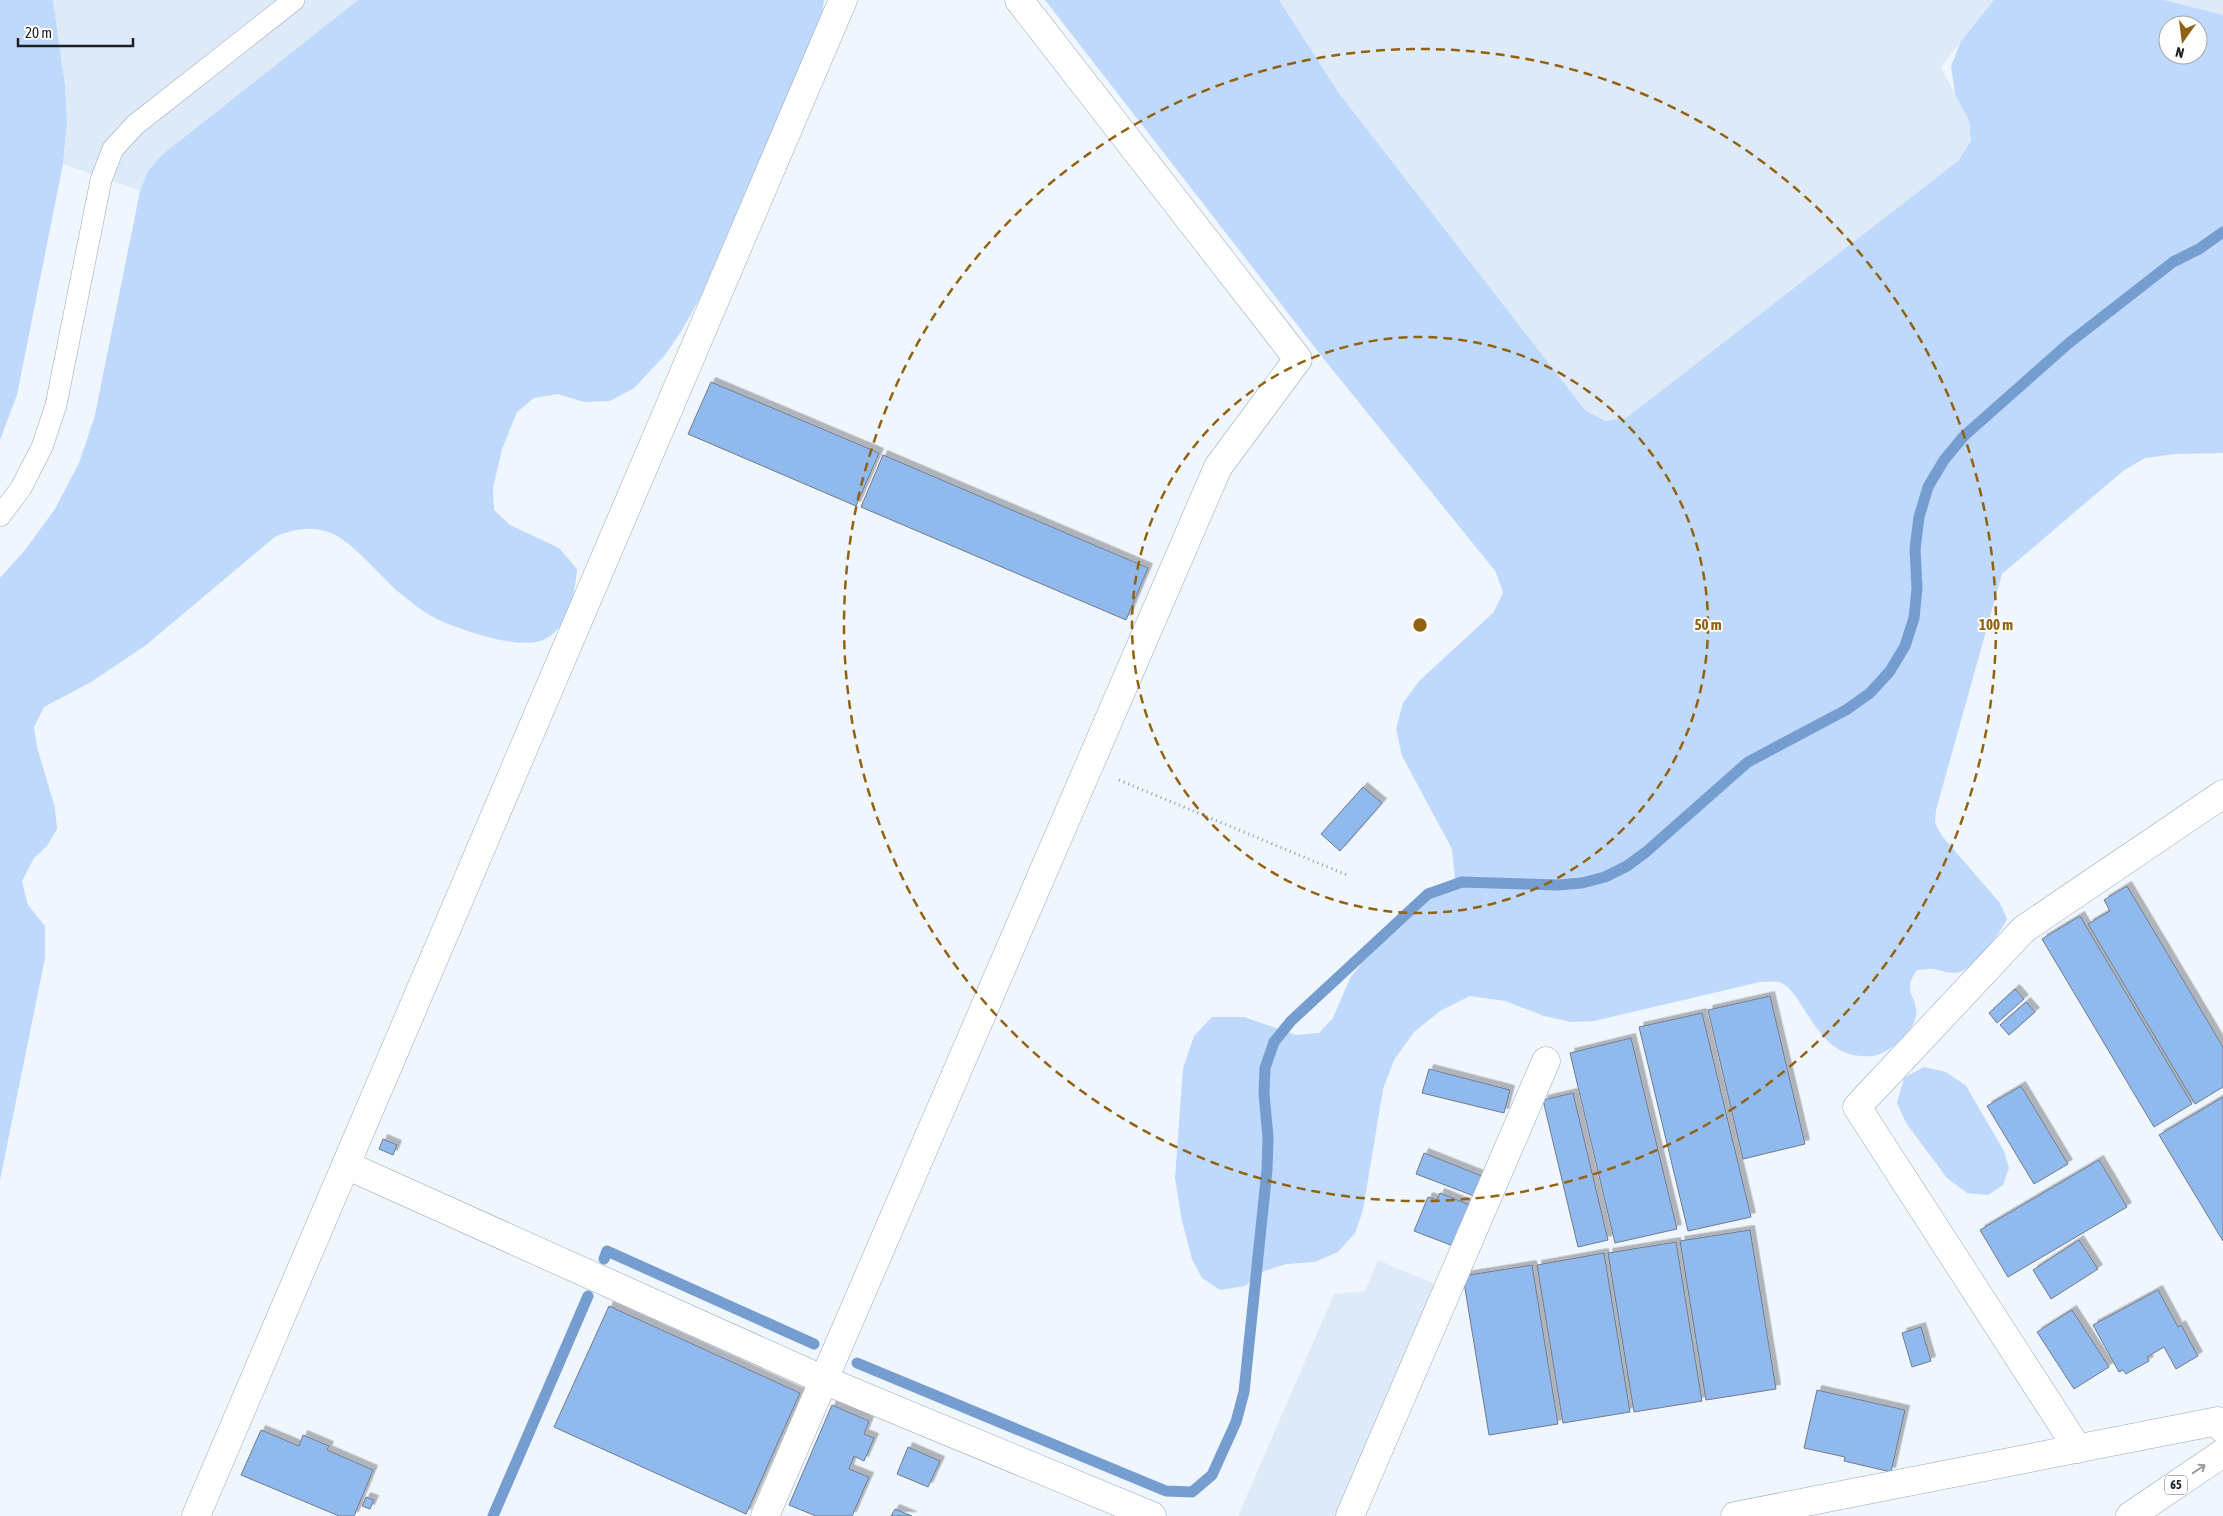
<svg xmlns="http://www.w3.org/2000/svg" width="2223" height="1516" font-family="'Asap Condensed',sans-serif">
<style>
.built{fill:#deeaf8}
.green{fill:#bed9fb;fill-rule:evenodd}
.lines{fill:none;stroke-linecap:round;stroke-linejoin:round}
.stream{stroke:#759dcf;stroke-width:11}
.building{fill:#90b9ed;stroke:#6f7b8b;filter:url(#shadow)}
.service-casing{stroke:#99a7b8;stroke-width:22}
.minor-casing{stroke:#99a7b8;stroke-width:29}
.primary-casing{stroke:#99a7b8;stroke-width:29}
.path{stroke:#949aa1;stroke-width:3;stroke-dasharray:1 4;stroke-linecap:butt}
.service{stroke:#fff;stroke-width:21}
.minor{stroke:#fff;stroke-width:28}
.primary{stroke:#fff;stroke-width:28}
.oneway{stroke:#989b9d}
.ring{fill:none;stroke:#926210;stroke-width:2.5;stroke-dasharray:9 6}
.labels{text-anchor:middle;stroke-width:4;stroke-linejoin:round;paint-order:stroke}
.shield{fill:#fff;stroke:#5f6367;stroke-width:1}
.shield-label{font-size:12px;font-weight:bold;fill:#1a2026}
.centre{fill:#926210;stroke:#fff;stroke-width:2.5}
.ring-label{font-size:15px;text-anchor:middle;font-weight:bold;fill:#926210;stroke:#fff;stroke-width:4;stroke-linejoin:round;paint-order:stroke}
</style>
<defs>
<filter id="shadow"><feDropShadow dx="4.5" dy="-4.5" stdDeviation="0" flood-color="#0004"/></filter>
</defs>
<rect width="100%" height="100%" fill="#f0f6fe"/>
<g class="built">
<polygon points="53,0 358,0 163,154 148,171 140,191 63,164 67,123 65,85"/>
<polygon points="1279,0 1994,0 1941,67 1969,121 1971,141 1958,161 1626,418 1605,421 1585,410 1338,92"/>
<polygon points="2164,0 2223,0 2223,15"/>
<polygon points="1378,1260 1440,1286 1340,1516 1238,1516 1334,1294 1365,1291"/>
</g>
<g class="green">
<polygon points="0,0 53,0 65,85 67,123 63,164 17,395 0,440"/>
<path d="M358,0h466l-2,15 -122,283 -18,32 -17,25 -31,33 -24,13 -26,1 -26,-8 -24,4 -17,14 -15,37 -9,39 1,22 16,15 49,23 18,21c-2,24 -8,58 -32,70 -22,13 -88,-10 -110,-21 -12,-6 -24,-16 -34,-24 -21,-17 -51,-57 -76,-63 -18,-5 -32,-1 -49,5l-130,109 -55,37 -47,25 -10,20 3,20 18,61 2,21 -10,17 -13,12 -12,23 6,24 17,21v32l-45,222v-602l25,-28 30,-41 24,-46 16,-48 45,-224 8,-20 15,-17z"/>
<path d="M1045,0h234l59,92 247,318 20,11 21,-3 332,-257 13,-20 -2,-20 -14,-27 -4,-28 10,-25 33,-41h170l59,15v438l-48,1 -30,4 -22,13 -121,103 -66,236 -1,13 7,13 58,67 7,16c-6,13 -33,49 -47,53 -8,3 -19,-2 -27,-3 -5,-1 -11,1 -16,1 -17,23 2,26 -1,46 -3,17 -27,38 -44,40 -41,3 -54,-26 -74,-56 -4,-6 -11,-16 -19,-18 -5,-1 -13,0 -19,0l-166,39 -23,1 -27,-6 -39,-15 -35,-5 -30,15 -26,21 -20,28 -11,29 -20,121 -8,23 -17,19 -23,10 -29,2 -24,8 -17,14 -25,4 -18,-12 -10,-19 -10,-38 -7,-43 8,-110 11,-32 18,-19h32l52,18 23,-2 14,-15 17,-40 11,-14 70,-65 15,-7 9,-13 -3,-30 -50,-93 -6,-27 7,-26 16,-22 74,-68 10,-20 -7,-21 -173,-214zM2168,25h30v30h-30z"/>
<polygon points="1924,1067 1946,1072 1966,1086 2004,1151 2009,1168 2003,1185 1988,1195 1967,1193 1947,1178 1906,1123 1897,1103 1904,1078"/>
</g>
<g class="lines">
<g class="stream">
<polyline points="604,1259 607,1251 814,1344"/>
<polyline points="857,1363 1166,1491 1192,1492 1212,1475 1236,1422 1244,1392 1267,1170 1268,1137 1264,1094 1265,1068 1274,1042 1291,1021 1428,894 1462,882 1558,885 1582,883 1605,877 1627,866 1646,852 1748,762 1846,710 1870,693 1890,671 1905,646 1914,618 1917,588 1915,549 1919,517 1928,487 1944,460 1964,436 2069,343 2173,262 2199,249 2223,232"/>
<polyline points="493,1516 588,1296"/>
</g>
</g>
<g class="building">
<polygon points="711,382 879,453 856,506 688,434"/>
<polygon points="883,455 1148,568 1126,620 861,507"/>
<polygon points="1363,787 1382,803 1340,851 1321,834"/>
<polygon points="2127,886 2223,1047 2223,1087 2195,1104 2088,924 2110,911 2104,900"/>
<polygon points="2080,916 2192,1104 2154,1127 2042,939"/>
<polygon points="2015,989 2024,999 1997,1023 1989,1013"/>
<polygon points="1770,996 1805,1144 1743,1159 1708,1010"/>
<polygon points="2026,1002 2035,1012 2009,1035 2000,1025"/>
<polygon points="1702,1013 1751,1217 1688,1231 1639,1027"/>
<polygon points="1631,1038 1677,1229 1615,1243 1570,1053"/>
<polygon points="1429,1069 1510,1090 1504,1113 1422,1093"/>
<polygon points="2021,1086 2068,1164 2034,1184 1987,1106"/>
<polygon points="1573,1093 1608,1240 1578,1247 1543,1100"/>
<polygon points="2223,1097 2223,1241 2159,1135"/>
<polygon points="383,1139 397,1145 393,1155 379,1149"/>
<polygon points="1424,1153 1482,1176 1474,1196 1416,1174"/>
<polygon points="2099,1160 2127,1207 2008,1277 1980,1230"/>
<polygon points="1440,1193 1472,1206 1456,1247 1414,1231 1428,1197 1437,1200"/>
<polygon points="1750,1230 1776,1389 1706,1400 1680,1241"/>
<polygon points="2079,1240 2098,1269 2051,1299 2033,1270"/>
<polygon points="1676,1242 1702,1401 1634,1412 1608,1253"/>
<polygon points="1604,1253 1630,1412 1563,1423 1537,1265"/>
<polygon points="1532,1265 1558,1424 1489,1435 1463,1276"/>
<polygon points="2158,1290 2178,1327 2181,1325 2198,1356 2176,1369 2164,1347 2147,1357 2149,1361 2126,1374 2123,1370 2119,1372 2093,1325"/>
<polygon points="609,1306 800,1393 746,1514 554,1427"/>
<polygon points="2072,1310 2109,1367 2074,1389 2037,1332"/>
<polygon points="1921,1327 1931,1361 1912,1367 1902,1333"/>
<polygon points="1817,1390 1905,1410 1891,1472 1844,1461 1845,1457 1804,1448"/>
<polygon points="832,1405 869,1421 864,1434 874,1438 864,1461 854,1456 849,1469 869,1477 852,1516 816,1516 789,1505"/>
<polygon points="261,1430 299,1446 303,1435 329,1446 327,1450 373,1470 354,1516 339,1516 241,1475"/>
<polygon points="908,1447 940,1461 928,1487 897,1474"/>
<polygon points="366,1497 374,1500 370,1509 362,1506"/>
<polygon points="895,1509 912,1516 891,1516"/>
</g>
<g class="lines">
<defs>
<polyline id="service" points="0,516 21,488 42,447 56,405 101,180 113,149 135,125 294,0"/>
<g id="minor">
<polyline points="346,1165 824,1380 1152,1516"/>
<polyline points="2078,1449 1857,1107 2024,929 2223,794"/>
<polyline points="196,1516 843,0"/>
<polyline points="765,1516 1218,467 1298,359 1019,0"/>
<polyline points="1350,1516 1546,1061"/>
<polyline points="1735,1516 2218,1421 2223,1429"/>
</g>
<polyline id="primary" points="2130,1516 2223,1453"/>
</defs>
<use href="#service" class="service-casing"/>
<use href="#minor" class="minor-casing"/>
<use href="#primary" class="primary-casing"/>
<polyline class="path" points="1119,780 1347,875"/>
<use href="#service" class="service"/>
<use href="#minor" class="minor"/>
<use href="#primary" class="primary"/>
</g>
<defs><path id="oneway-shaft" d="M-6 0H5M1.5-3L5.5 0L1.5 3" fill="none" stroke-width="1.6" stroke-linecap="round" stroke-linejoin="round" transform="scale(1.25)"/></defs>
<use class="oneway" href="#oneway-shaft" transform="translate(2199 1469) rotate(-34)"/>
<g class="ring">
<circle cx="1420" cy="625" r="288"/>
<circle cx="1420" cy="625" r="576"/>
</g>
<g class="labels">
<rect class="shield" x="2165" y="1475.5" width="22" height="19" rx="4"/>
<g class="shield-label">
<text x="2176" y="1489">65</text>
</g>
</g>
<circle cx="1420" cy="625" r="8" class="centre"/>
<g class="ring-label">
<text x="1708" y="630">50 m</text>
<text x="1996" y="630">100 m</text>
</g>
<g transform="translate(2183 40) rotate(194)"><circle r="24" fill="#ffffff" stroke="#a3a6a8"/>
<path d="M0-4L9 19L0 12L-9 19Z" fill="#926210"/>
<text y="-8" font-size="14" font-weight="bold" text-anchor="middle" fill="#1a2026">N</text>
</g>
<path d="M18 38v8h115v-8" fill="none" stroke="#1a2026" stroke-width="2.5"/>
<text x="25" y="38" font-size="15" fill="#1a2026" stroke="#ffffff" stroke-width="4" paint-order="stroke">20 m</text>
</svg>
